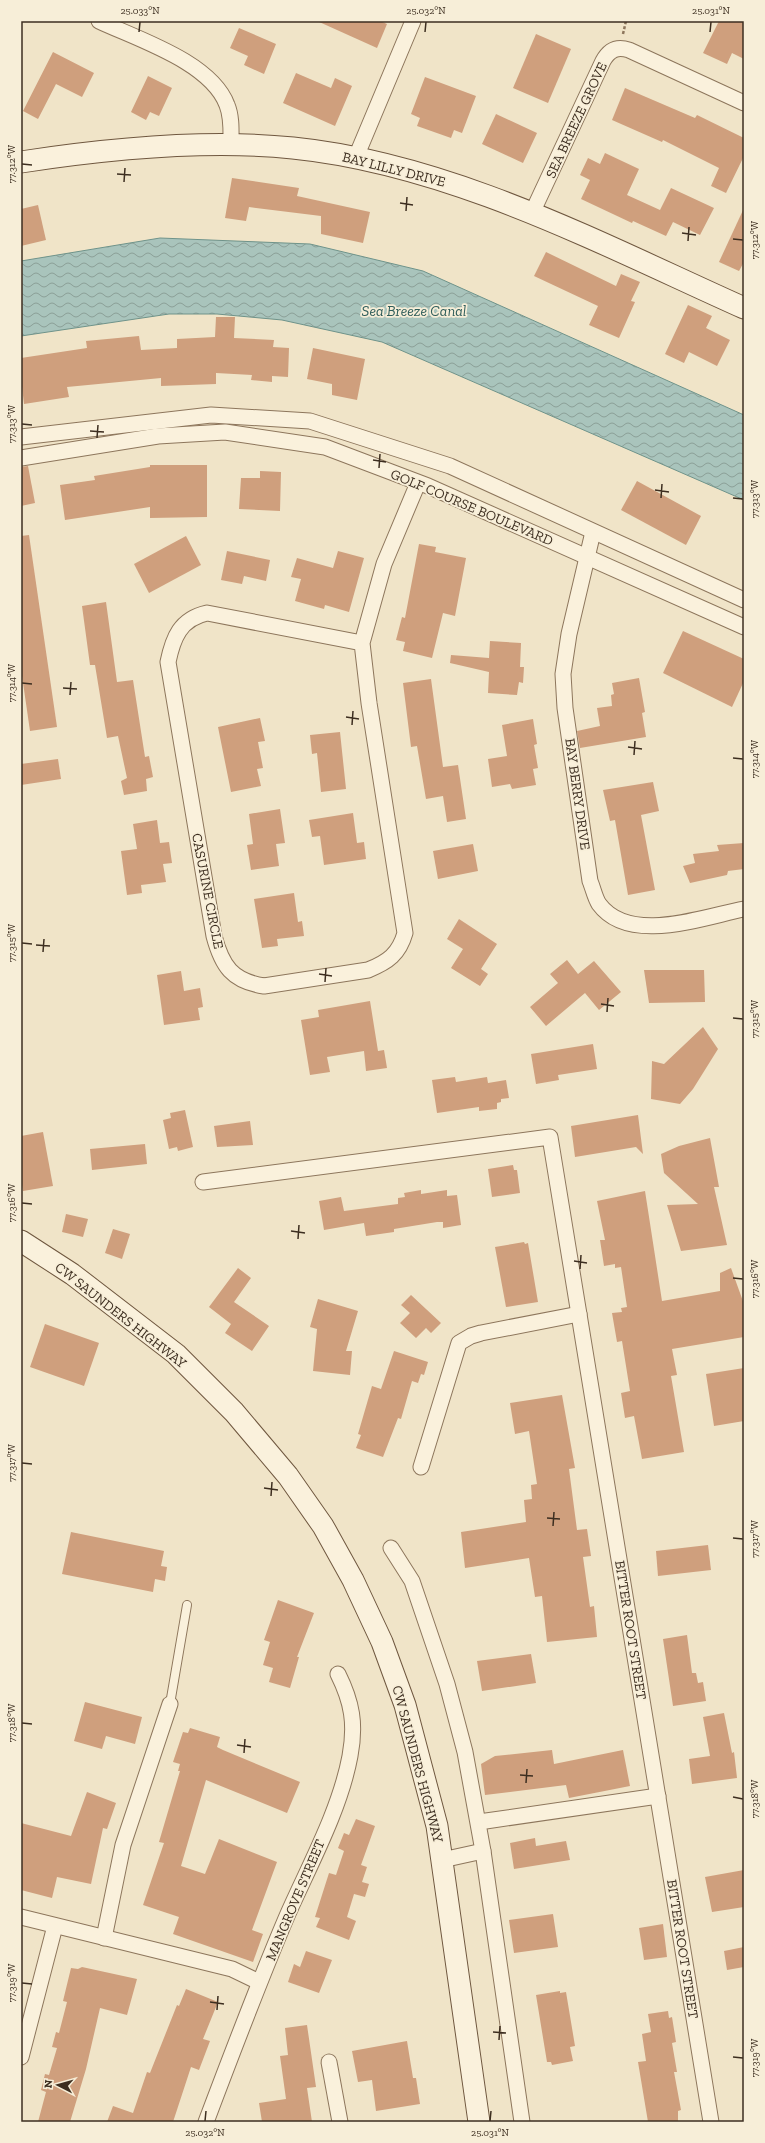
<svg xmlns="http://www.w3.org/2000/svg" width="765" height="2143" font-family="'Zilla Slab',serif">
<style>
.water{fill:url(#water-waves);stroke:#6f938a}
.building{fill:#cf9f7d}
.lines{fill:none;stroke-linecap:round;stroke-linejoin:round}
.service-casing{stroke:#8d765c;stroke-width:10}
.minor-casing{stroke:#8d765c;stroke-width:17}
.secondary-casing{stroke:#6f573f;stroke-width:23}
.path{stroke:#8d765c;stroke-width:2.5;stroke-dasharray:3 2;stroke-linecap:butt}
.service{stroke:#faf1dc;stroke-width:8}
.minor{stroke:#faf1dc;stroke-width:15}
.secondary{stroke:#faf1dc;stroke-width:21}
.ticks{fill:none;stroke:#3d2e20;stroke-width:1.5}
.labels{text-anchor:middle;stroke-width:3.5;stroke-linejoin:round;paint-order:stroke}
.street-label{font-size:14px;fill:#3d2e20;stroke:#f7eed8}
.water-label{font-size:15px;font-style:italic;fill:#2f5d5a;stroke:#f7eed8}
.neatline{fill:none;stroke:#3d2e20;stroke-width:1.5}
.ticks-label{font-size:10px;text-anchor:middle;fill:#3d2e20}
</style>
<defs>
<pattern id="water-waves" width="16" height="10" patternUnits="userSpaceOnUse"><rect width="16" height="10" fill="#a9c4bc"/><path d="M0 5q4-4 8 0t8 0" fill="none" stroke="#8ba098"/></pattern>
</defs>
<rect width="100%" height="100%" fill="#f0e4c8"/>
<polygon class="water" points="160,238 310,244 423,271 744,415 744,500 382,342 282,320 217,314 169,314 21,336 21,261"/>
<g class="building">
<polygon points="317,21 380,21 387,24 377,48"/>
<polygon points="719,21 744,21 744,59 732,53 727,64 703,53"/>
<polygon points="239,28 276,44 264,74 244,65 248,56 230,48"/>
<polygon points="536,34 571,49 548,103 513,88"/>
<polygon points="53,52 94,73 82,97 56,84 38,119 23,111"/>
<polygon points="296,73 331,88 335,78 352,86 335,126 283,103"/>
<polygon points="148,76 172,88 159,116 150,112 146,120 131,112"/>
<polygon points="425,77 476,96 462,133 454,130 451,138 417,126 420,118 411,114"/>
<polygon points="625,88 695,118 697,115 744,138 744,156 726,193 711,186 719,168 663,140 662,142 612,120"/>
<polygon points="496,114 537,133 523,163 482,144"/>
<polygon points="605,153 639,169 627,195 660,210 671,188 714,208 700,235 673,222 666,236 633,221 632,223 581,199 590,180 580,175 588,158 600,164"/>
<polygon points="232,178 299,188 297,196 370,212 363,243 321,234 321,216 249,207 246,221 225,218"/>
<polygon points="38,205 46,240 21,246 21,209"/>
<polygon points="744,208 744,262 739,271 719,262"/>
<polygon points="546,252 616,286 621,274 640,282 631,301 635,302 619,338 589,325 598,306 534,276"/>
<polygon points="688,305 712,316 706,328 730,340 717,366 689,352 684,363 665,354"/>
<polygon points="216,317 235,317 234,338 274,340 273,347 289,348 288,377 272,376 272,382 251,380 252,375 216,373 216,384 161,386 161,378 67,387 69,397 24,404 21,378 21,358 87,348 86,341 139,336 141,350 177,348 177,339 215,337"/>
<polygon points="313,348 365,359 357,400 332,395 332,384 307,379"/>
<polygon points="150,465 207,465 207,517 150,518 150,507 65,520 60,485 95,480 94,476 150,467"/>
<polygon points="28,466 35,503 21,506 21,467"/>
<polygon points="260,471 281,472 280,511 239,509 241,478 260,478"/>
<polygon points="637,481 701,516 686,545 621,510"/>
<polygon points="29,535 57,727 30,731 21,669 21,536"/>
<polygon points="186,536 201,565 149,593 134,564"/>
<polygon points="419,544 436,547 435,552 466,558 455,616 443,613 432,658 403,651 405,642 396,640 402,617 405,618"/>
<polygon points="227,551 270,560 266,581 244,576 242,584 221,580"/>
<polygon points="338,551 364,558 349,612 325,605 324,609 295,601 301,579 291,577 297,558 333,568"/>
<polygon points="106,602 117,682 133,680 145,757 149,756 153,777 146,779 147,791 124,795 121,781 127,778 118,736 107,738 95,665 90,665 82,606"/>
<polygon points="683,631 744,659 744,681 732,707 663,673"/>
<polygon points="490,641 521,643 520,667 524,667 523,683 519,682 517,695 488,693 489,672 450,663 451,655 489,658"/>
<polygon points="639,678 645,712 642,713 646,737 580,748 577,731 600,726 597,708 612,706 611,695 614,694 612,683"/>
<polygon points="431,679 443,767 458,765 466,819 447,822 443,796 426,799 417,746 411,747 403,683"/>
<polygon points="260,718 265,741 258,742 263,768 257,769 261,786 231,792 218,727"/>
<polygon points="533,719 537,744 534,745 538,768 533,769 536,785 512,789 510,784 492,787 488,759 507,756 502,725"/>
<polygon points="340,732 346,789 321,792 317,753 312,754 310,735"/>
<polygon points="58,759 61,779 21,785 21,764"/>
<polygon points="653,782 659,811 641,815 655,890 628,895 615,820 610,821 603,790"/>
<polygon points="280,809 285,843 276,844 279,866 251,870 247,845 253,844 249,814"/>
<polygon points="353,813 357,843 364,842 366,859 324,865 320,836 312,837 309,820"/>
<polygon points="157,820 160,843 169,842 172,863 163,864 166,882 141,885 142,893 127,895 121,851 137,849 133,824"/>
<polygon points="744,843 744,869 728,871 727,875 690,883 683,866 695,863 693,854 719,851 717,845"/>
<polygon points="473,844 478,871 438,879 433,851"/>
<polygon points="294,893 298,922 302,921 304,936 277,939 278,946 262,948 254,899"/>
<polygon points="459,919 497,944 481,969 488,974 480,986 451,968 463,949 447,939"/>
<polygon points="567,960 578,974 594,961 621,992 599,1010 585,993 546,1026 530,1007 558,983 550,974"/>
<polygon points="644,970 704,970 705,1002 649,1003"/>
<polygon points="181,971 184,991 200,988 203,1007 198,1008 200,1020 164,1025 157,975"/>
<polygon points="370,1001 378,1051 384,1050 387,1068 366,1071 364,1051 327,1057 330,1072 310,1075 301,1020 319,1017 318,1010"/>
<polygon points="703,1027 718,1049 693,1089 680,1104 651,1099 652,1061 664,1064"/>
<polygon points="593,1044 597,1069 558,1075 559,1080 536,1084 531,1054"/>
<polygon points="455,1077 456,1082 487,1077 488,1083 506,1080 509,1098 501,1099 501,1102 497,1103 497,1109 479,1111 479,1107 437,1113 432,1080"/>
<polygon points="185,1110 193,1147 178,1151 177,1147 169,1149 163,1120 171,1118 170,1113"/>
<polygon points="638,1115 643,1154 636,1147 575,1157 571,1126"/>
<polygon points="250,1121 253,1145 217,1147 214,1126"/>
<polygon points="43,1132 53,1186 23,1191 21,1179 21,1136"/>
<polygon points="710,1138 719,1187 714,1187 727,1245 681,1251 667,1205 698,1204 664,1173 661,1154 679,1146"/>
<polygon points="145,1144 147,1164 92,1170 90,1149"/>
<polygon points="513,1165 514,1170 517,1170 520,1193 492,1197 488,1169"/>
<polygon points="421,1190 421,1194 447,1190 447,1196 457,1195 461,1225 443,1228 443,1222 437,1222 394,1229 394,1232 366,1236 364,1223 324,1230 319,1201 341,1197 344,1211 398,1204 398,1198 405,1197 404,1193"/>
<polygon points="645,1191 662,1301 720,1291 720,1273 731,1268 744,1304 744,1337 672,1349 677,1375 671,1376 684,1452 642,1459 634,1416 625,1418 621,1393 630,1391 622,1341 617,1342 612,1313 622,1312 621,1308 627,1307 621,1267 615,1268 615,1264 604,1266 600,1240 605,1240 597,1201"/>
<polygon points="66,1214 88,1219 83,1237 62,1232"/>
<polygon points="113,1229 130,1234 122,1259 105,1253"/>
<polygon points="524,1242 525,1244 528,1243 538,1302 506,1307 495,1247"/>
<polygon points="238,1268 251,1278 234,1302 269,1326 252,1351 225,1333 231,1324 209,1307"/>
<polygon points="411,1295 441,1323 431,1333 426,1328 416,1338 400,1323 410,1313 401,1305"/>
<polygon points="318,1299 358,1311 346,1351 352,1351 350,1375 313,1371 317,1329 310,1327"/>
<polygon points="45,1324 99,1343 84,1386 30,1367"/>
<polygon points="394,1351 428,1362 424,1375 421,1374 418,1383 412,1381 401,1419 398,1418 383,1457 356,1448 361,1435 358,1434 372,1386 381,1389"/>
<polygon points="744,1368 744,1421 714,1426 706,1374"/>
<polygon points="562,1395 575,1468 569,1469 577,1530 587,1529 591,1556 583,1557 590,1607 594,1606 597,1637 547,1642 542,1596 535,1597 529,1558 465,1568 461,1532 526,1522 524,1500 532,1499 531,1485 537,1484 529,1431 515,1434 510,1403"/>
<polygon points="71,1532 164,1551 161,1566 167,1567 165,1581 155,1579 153,1592 62,1574"/>
<polygon points="708,1545 711,1570 658,1576 656,1551"/>
<polygon points="278,1600 314,1613 297,1657 299,1657 290,1688 269,1682 273,1668 263,1665 270,1642 264,1640"/>
<polygon points="687,1635 692,1673 696,1673 698,1683 703,1682 706,1701 673,1706 663,1639"/>
<polygon points="531,1654 536,1683 482,1691 477,1661"/>
<polygon points="85,1702 142,1717 135,1744 106,1736 102,1749 74,1741"/>
<polygon points="724,1713 732,1753 734,1752 737,1778 692,1784 689,1759 710,1756 703,1717"/>
<polygon points="190,1728 220,1737 217,1747 223,1750 300,1782 287,1813 206,1780 181,1866 205,1874 219,1839 277,1862 252,1930 263,1934 253,1962 173,1934 179,1917 143,1905 164,1843 159,1842 180,1771 178,1771 180,1764 173,1762 183,1732 188,1733"/>
<polygon points="552,1750 554,1764 623,1750 630,1786 569,1798 566,1785 485,1795 481,1764 495,1756"/>
<polygon points="87,1792 116,1803 107,1829 103,1828 91,1884 57,1877 52,1898 21,1890 21,1823 71,1836"/>
<polygon points="356,1819 375,1826 361,1865 367,1867 362,1882 369,1884 365,1897 354,1894 347,1917 356,1921 349,1940 316,1927 320,1918 315,1917 329,1873 336,1875 344,1851 338,1848 344,1833 349,1835"/>
<polygon points="535,1838 536,1846 566,1841 570,1860 514,1869 510,1843"/>
<polygon points="744,1870 744,1907 712,1912 705,1877"/>
<polygon points="553,1914 558,1947 514,1953 509,1920"/>
<polygon points="663,1924 667,1957 644,1960 639,1928"/>
<polygon points="744,1947 744,1967 727,1970 724,1951"/>
<polygon points="306,1951 332,1960 319,1993 288,1982 294,1964 300,1967"/>
<polygon points="82,1967 137,1979 127,2015 100,2008 86,2069 70,2122 38,2122 46,2092 41,2090 45,2074 49,2075 57,2048 52,2047 56,2032 59,2033 67,2002 63,2001 71,1968 78,1969"/>
<polygon points="186,1989 218,2002 203,2039 210,2041 199,2070 191,2067 173,2122 107,2122 113,2106 133,2113 147,2072 150,2073 177,2005 179,2006"/>
<polygon points="560,1991 560,1993 566,1992 575,2046 570,2047 573,2061 552,2065 551,2062 547,2062 536,1995"/>
<polygon points="668,2011 669,2018 672,2017 676,2042 672,2043 677,2072 674,2072 681,2110 678,2111 678,2122 648,2122 638,2062 646,2061 642,2034 651,2032 648,2014"/>
<polygon points="307,2025 316,2087 307,2088 312,2122 262,2122 259,2103 286,2099 280,2056 288,2055 285,2028"/>
<polygon points="407,2041 413,2078 416,2078 420,2104 376,2111 372,2080 358,2082 352,2051"/>
</g>
<g class="lines">
<defs>
<polyline id="service" points="170,1704 187,1605"/>
<g id="minor">
<path d="M99,21c38,18 112,41 128,84 5,12 4,26 4,39"/>
<polyline points="356,157 413,21"/>
<path d="M532,213l71,-152c6,-11 14,-15 26,-11l115,53"/>
<polyline points="21,437 211,415 310,421 450,466 744,600"/>
<polyline points="21,458 158,436 225,432 325,447 428,486 744,627"/>
<path d="M593,532l-24,102 -6,40 2,34 25,173c3,7 5,17 9,23 30,41 104,13 145,5"/>
<path d="M362,643l-155,-30c-27,6 -34,25 -39,49l46,274c8,30 18,45 50,50l104,-16c20,-8 31,-16 37,-37l-36,-230 -7,-60 22,-79 34,-81"/>
<polyline points="203,1182 550,1137 711,2122"/>
<polyline points="421,1467 459,1343 471,1336 481,1333 579,1314"/>
<polyline points="391,1548 412,1581 447,1684 465,1752 483,1851 522,2122"/>
<polyline points="479,1822 658,1796"/>
<polyline points="442,1860 483,1851"/>
<polyline points="21,1917 232,1969 259,1982"/>
<polyline points="104,1938 123,1845 170,1704"/>
<polyline points="21,2057 55,1926"/>
<polyline points="329,2062 340,2122"/>
<path d="M206,2122c26,-69 52,-138 81,-206 22,-50 53,-106 63,-160 6,-32 2,-54 -12,-82"/>
</g>
<g id="secondary">
<path d="M21,162c85,-13 186,-23 272,-14 158,16 308,96 451,160"/>
<polyline points="21,1241 72,1274 176,1354 234,1412 288,1476 323,1526 353,1580 382,1642 405,1705 437,1826 479,2122"/>
</g>
</defs>
<use href="#service" class="service-casing"/>
<use href="#minor" class="minor-casing"/>
<use href="#secondary" class="secondary-casing"/>
<polyline class="path" points="623,34 626,21"/>
<use href="#service" class="service"/>
<use href="#minor" class="minor"/>
<use href="#secondary" class="secondary"/>
</g>
<path class="ticks" d="M139,32l1,-10M425,32l1,-10M710,32l1,-10M22,164l10,1M117,174l14,1M124,182l1,-14M400,203l13,2M406,211l1,-14M682,233l14,2M733,239l10,1M688,241l1,-14M22,424l10,1M90,431l14,1M97,438l1,-13M373,460l13,2M379,468l1,-14M655,490l14,2M661,498l1,-14M733,498l10,1M22,683l10,1M63,688l14,1M70,695l1,-13M346,717l13,2M352,725l1,-14M628,747l14,2M634,755l1,-14M733,758l10,1M22,943l10,1M36,945l14,1M43,952l1,-13M319,974l13,2M325,982l1,-14M601,1004l13,2M607,1012l1,-14M733,1018l10,1M22,1203l10,1M291,1231l14,2M298,1239l1,-14M574,1261l13,2M580,1269l1,-14M733,1278l10,1M22,1463l10,1M264,1488l14,2M271,1496l1,-14M547,1518l13,1M553,1526l1,-14M733,1538l10,1M22,1723l10,1M237,1745l14,2M244,1753l1,-14M520,1775l13,1M526,1783l1,-14M733,1797l10,2M22,1983l10,1M210,2002l14,2M217,2010l1,-14M493,2032l13,1M499,2040l1,-14M733,2057l10,1M205,2121l1,-10M490,2121l1,-10"/>
<g class="labels">
<g class="street-label">
<text transform="translate(576 120) rotate(-65)" y="5">SEA BREEZE GROVE</text>
<text transform="translate(394 169) rotate(14)" y="5">BAY LILLY DRIVE</text>
<text transform="translate(472 507) rotate(23)" y="5">GOLF COURSE BOULEVARD</text>
<text transform="translate(578 794) rotate(82)" y="5">BAY BERRY DRIVE</text>
<text transform="translate(208 891) rotate(79)" y="5">CASURINE CIRCLE</text>
<text transform="translate(121 1315) rotate(38)" y="5">CW SAUNDERS HIGHWAY</text>
<text transform="translate(631 1630) rotate(81)" y="5">BITTER ROOT STREET</text>
<text transform="translate(418 1764) rotate(75)" y="5">CW SAUNDERS HIGHWAY</text>
<text transform="translate(295 1900) rotate(-67)" y="5">MANGROVE STREET</text>
<text transform="translate(683 1949) rotate(81)" y="5">BITTER ROOT STREET</text>
</g>
<g class="water-label">
<text x="414" y="316">Sea Breeze Canal</text>
</g>
</g>
<rect width="765" height="2143" fill="none" stroke="#f7eed8" stroke-width="44"/>
<g transform="translate(58 2085) rotate(276)" stroke="#f7eed8" stroke-width="3" paint-order="stroke">
<path d="M0-3L7 15L0 10L-7 15Z" fill="#3d2e20"/>
<text y="-6" font-size="11" font-weight="bold" text-anchor="middle" fill="#3d2e20">N</text>
</g>
<rect x="22" y="22" width="721" height="2099" class="neatline"/>
<g class="ticks-label">
<text x="140" y="14">25.033°N</text>
<text x="426" y="14">25.032°N</text>
<text x="711" y="14">25.031°N</text>
<text transform="translate(11 164) rotate(-90)" y="4">77.312°W</text>
<text transform="translate(754 240) rotate(-90)" y="4">77.312°W</text>
<text transform="translate(11 424) rotate(-90)" y="4">77.313°W</text>
<text transform="translate(754 499) rotate(-90)" y="4">77.313°W</text>
<text transform="translate(11 683) rotate(-90)" y="4">77.314°W</text>
<text transform="translate(754 759) rotate(-90)" y="4">77.314°W</text>
<text transform="translate(11 943) rotate(-90)" y="4">77.315°W</text>
<text transform="translate(754 1019) rotate(-90)" y="4">77.315°W</text>
<text transform="translate(11 1203) rotate(-90)" y="4">77.316°W</text>
<text transform="translate(754 1279) rotate(-90)" y="4">77.316°W</text>
<text transform="translate(11 1463) rotate(-90)" y="4">77.317°W</text>
<text transform="translate(754 1539) rotate(-90)" y="4">77.317°W</text>
<text transform="translate(11 1723) rotate(-90)" y="4">77.318°W</text>
<text transform="translate(754 1799) rotate(-90)" y="4">77.318°W</text>
<text transform="translate(11 1983) rotate(-90)" y="4">77.319°W</text>
<text transform="translate(754 2058) rotate(-90)" y="4">77.319°W</text>
<text x="205" y="2136">25.032°N</text>
<text x="490" y="2136">25.031°N</text>
</g>
</svg>
